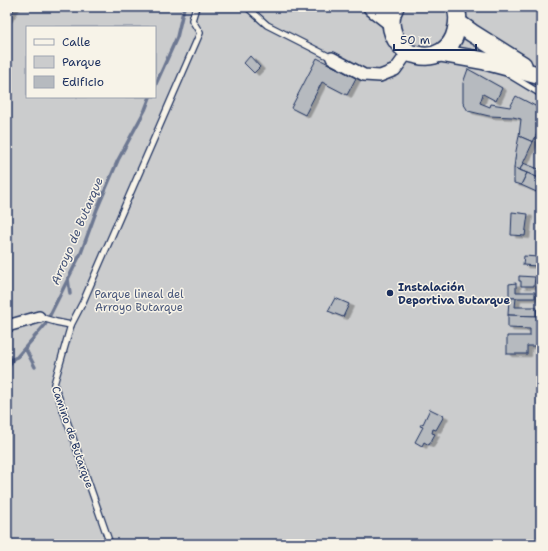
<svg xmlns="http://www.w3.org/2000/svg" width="548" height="551" font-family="'Shantell Sans',sans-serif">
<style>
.green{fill:#cbcccd;stroke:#737e96;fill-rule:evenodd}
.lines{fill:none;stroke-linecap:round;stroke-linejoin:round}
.stream{stroke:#6d7892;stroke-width:3.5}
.building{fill:#b6babf;stroke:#1b2f5e;filter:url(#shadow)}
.lane-casing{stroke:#1b2f5e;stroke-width:8}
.street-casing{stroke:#1b2f5e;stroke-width:14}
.primary-casing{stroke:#1b2f5e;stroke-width:20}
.lane{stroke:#f7f3e8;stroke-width:5.5}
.street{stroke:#f7f3e8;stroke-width:11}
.primary{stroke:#f7f3e8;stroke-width:17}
.poi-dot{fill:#1b2f5e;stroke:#f7f3e8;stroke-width:1.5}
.labels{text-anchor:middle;stroke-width:3;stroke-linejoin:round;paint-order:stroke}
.poi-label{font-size:11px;font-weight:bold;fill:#1b2f5e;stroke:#f7f3e8;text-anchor:start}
.park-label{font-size:11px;fill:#47567a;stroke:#f7f3e8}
.street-label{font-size:11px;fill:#1b2f5e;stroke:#f7f3e8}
.water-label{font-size:12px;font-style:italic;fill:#445378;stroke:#f7f3e8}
</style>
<defs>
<filter id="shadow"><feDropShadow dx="4.5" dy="2.5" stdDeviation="0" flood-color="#0004"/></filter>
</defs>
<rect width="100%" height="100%" fill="#eae7e0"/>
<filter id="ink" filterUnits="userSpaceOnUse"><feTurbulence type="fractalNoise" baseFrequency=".025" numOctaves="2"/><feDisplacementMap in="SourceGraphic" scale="8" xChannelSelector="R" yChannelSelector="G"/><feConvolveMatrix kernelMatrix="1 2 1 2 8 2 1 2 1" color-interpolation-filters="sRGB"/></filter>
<g filter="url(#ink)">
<path class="green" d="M7,7h534v537h-534zM27,27h128v70h-128z"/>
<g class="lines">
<g class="stream">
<polyline points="155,86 177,37 184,7"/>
<polyline points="68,279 70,294"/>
<polyline points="25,348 35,367"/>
<polyline points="7,361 17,357 45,325 81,253 97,209 118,160 145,110 150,97"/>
<polyline points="7,370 13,359"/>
</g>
</g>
<g class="building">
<polygon points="7,7 15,7 7,20"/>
<polygon points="250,56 260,67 254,73 244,63"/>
<polygon points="317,58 356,78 347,95 322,82 305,115 291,108"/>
<polygon points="468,69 502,88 496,101 483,94 480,103 490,107 491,104 510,107 516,96 541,109 541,125 533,142 519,136 521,119 513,117 489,116 468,111 463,103 463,83"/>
<polygon points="541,125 541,136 537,134"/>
<polygon points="519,136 533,142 520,170 514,168 516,151"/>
<polygon points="523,163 541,170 541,179 520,170"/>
<polygon points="514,168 527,173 521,185 514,183"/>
<polygon points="527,173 541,179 541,194 521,185"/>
<polygon points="512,212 528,214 525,236 511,235"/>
<polygon points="524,256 538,257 537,266 523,265"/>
<polygon points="519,276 535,277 534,286 521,286 521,281 519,281"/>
<polygon points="516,283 516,292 535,292 535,298 509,298 509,284"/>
<polygon points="335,298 349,304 343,317 328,311"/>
<polygon points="509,298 516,298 515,307 536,307 537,316 508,315"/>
<polygon points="508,315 537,316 537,318 541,318 541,346 527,346 527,354 507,354 507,336 530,336 530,329 508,328"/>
<polygon points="430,409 444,416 436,430 433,429 432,433 435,434 429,445 424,442 422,446 415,442 423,427 420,426 422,423 423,424"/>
</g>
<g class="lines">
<defs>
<g id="lane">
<polyline points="247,7 267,25 332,58"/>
<polyline points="508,74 541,94"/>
<polyline points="39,317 56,322 71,325"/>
<polyline points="110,544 54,384 71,325 83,302 200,33 192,20 196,7"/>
</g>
<g id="street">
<polyline points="332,58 364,75 380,76 395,70 408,52"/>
<polyline points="7,326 39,317"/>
</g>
<g id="primary">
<polyline points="372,7 390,21"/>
<path d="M395,7c-8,14 -3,31 8,41 1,1 4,4 5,4 2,2 6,2 9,3 18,5 35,-6 39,-24 2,-8 3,-17 -1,-24"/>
<polyline points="458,23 472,33 523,65"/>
<polyline points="440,53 485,61 541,76"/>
</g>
</defs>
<use href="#lane" class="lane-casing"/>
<use href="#street" class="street-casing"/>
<use href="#primary" class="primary-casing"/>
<use href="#lane" class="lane"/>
<use href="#street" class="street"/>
<use href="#primary" class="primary"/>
</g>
</g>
<circle class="poi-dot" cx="390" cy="293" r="4"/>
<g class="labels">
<g class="poi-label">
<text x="398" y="291">Instalación<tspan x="398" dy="13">Deportiva Butarque</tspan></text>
</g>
<g class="park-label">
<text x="139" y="298">Parque lineal del<tspan x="139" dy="13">Arroyo Butarque</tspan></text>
</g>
<g class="street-label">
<text transform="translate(73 437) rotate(71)" y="4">Camino de Butarque</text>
</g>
<g class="water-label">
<text transform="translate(77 231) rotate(-67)" y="4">Arroyo de Butarque</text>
</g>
</g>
<rect width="548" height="551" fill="none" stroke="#f7f3e8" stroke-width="24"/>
<rect x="12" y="12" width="524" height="527" fill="none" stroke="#1b2f5e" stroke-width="1.5" filter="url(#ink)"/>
<rect x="26" y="26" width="130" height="72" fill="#f7f3e8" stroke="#9fa5b1"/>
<rect x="34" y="39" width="20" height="6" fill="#f7f3e8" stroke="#9fa5b1"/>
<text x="62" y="46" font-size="12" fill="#1b2f5e">Calle</text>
<rect x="34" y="56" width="20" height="12" fill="#cbcccd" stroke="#9fa5b1"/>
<text x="62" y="66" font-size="12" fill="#1b2f5e">Parque</text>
<rect x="34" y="76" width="20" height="12" fill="#b6babf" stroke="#9fa5b1"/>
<text x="62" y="86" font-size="12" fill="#1b2f5e">Edificio</text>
<path d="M394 44v6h82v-6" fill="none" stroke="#1b2f5e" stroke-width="2"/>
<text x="400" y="44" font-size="12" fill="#1b2f5e" stroke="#f7f3e8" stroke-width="3" paint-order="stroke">50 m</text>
</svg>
